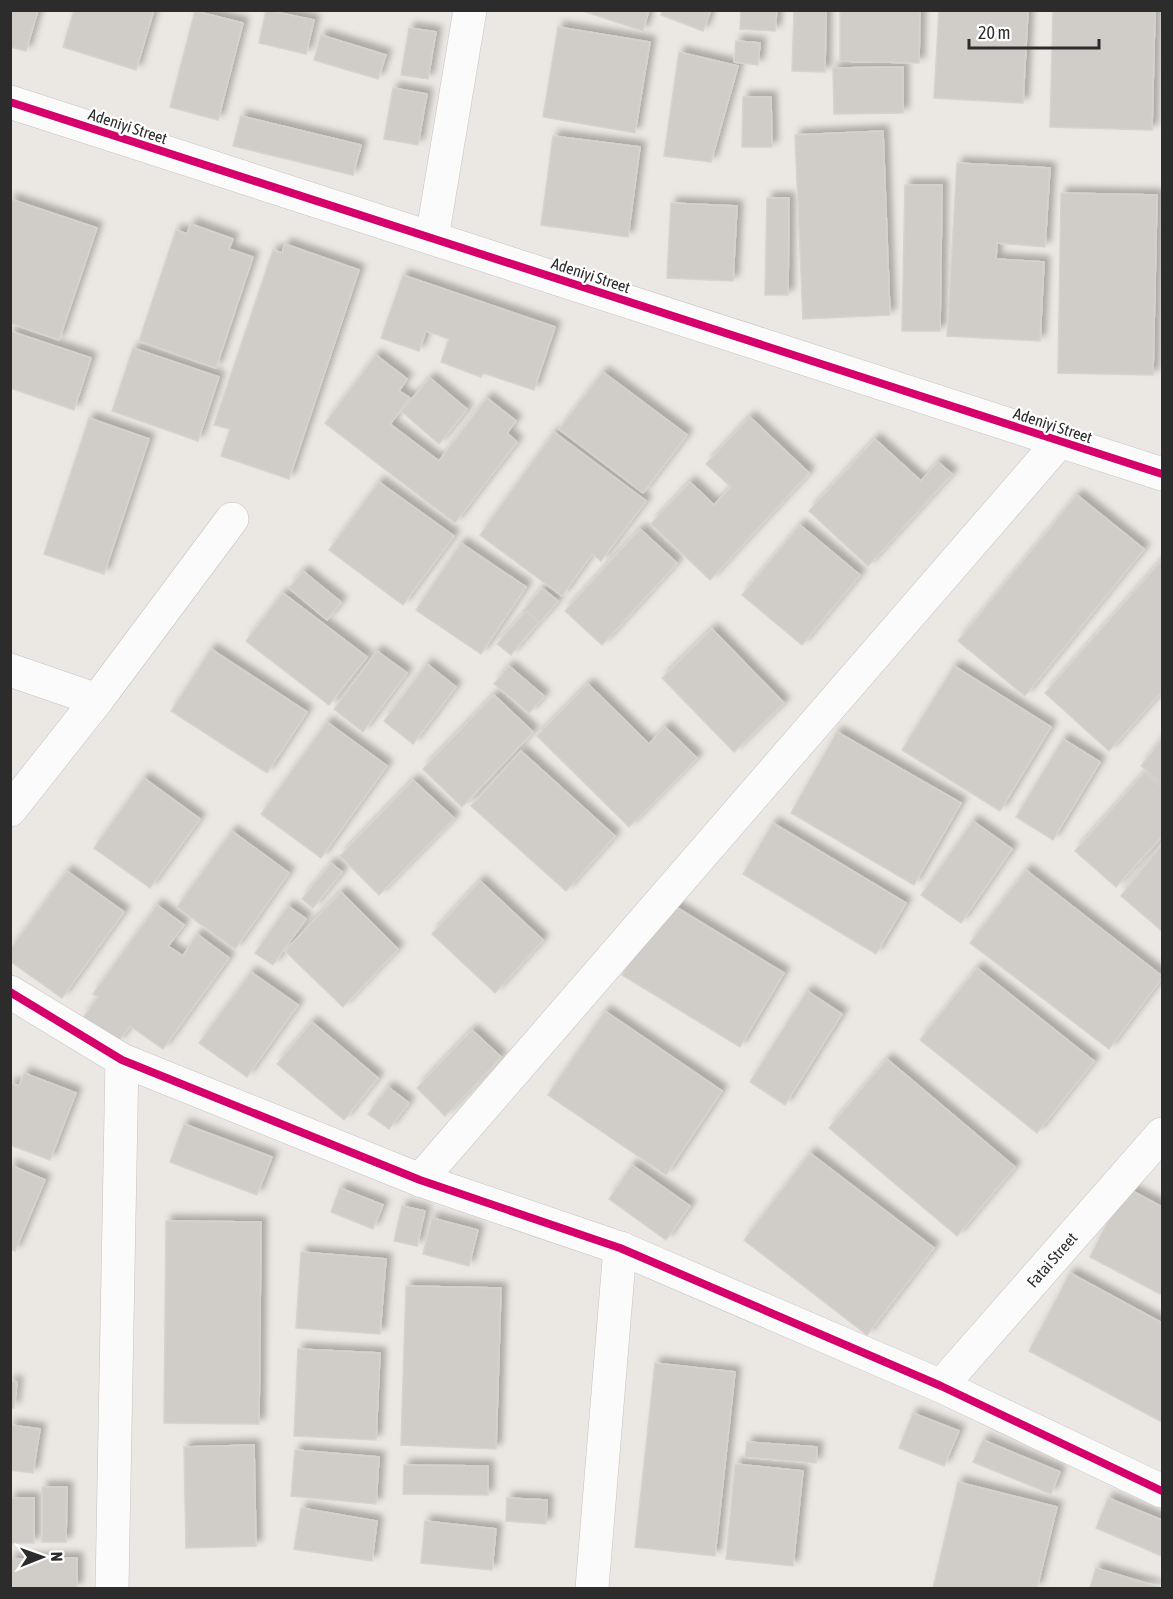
<svg xmlns="http://www.w3.org/2000/svg" width="1173" height="1599" font-family="'Asap Condensed',sans-serif">
<style>
.building{fill:#d0cdc9;stroke:#d6d3ce;stroke-width:1.5;filter:url(#shadow)}
.lines{fill:none;stroke-linecap:round;stroke-linejoin:round}
.street-casing{stroke:#c4c3c3;stroke-width:34}
.street{stroke:#fcfbfb;stroke-width:33}
.cycleway-casing{stroke:#fff;stroke-width:11}
.cycleway{stroke:#d6006c;stroke-width:8}
.labels{text-anchor:middle;stroke-width:4.5;stroke-linejoin:round;paint-order:stroke}
.street-label{font-size:16px;fill:#2c2c2c;stroke:#fff}
</style>
<defs>
<filter id="shadow"><feDropShadow dx="5.5" dy="-5.5" stdDeviation="3" flood-color="#0004"/></filter>
</defs>
<rect width="100%" height="100%" fill="#ebe7e2"/>
<g class="building">
<polygon points="10,10 38,10 26,51 10,47"/>
<polygon points="74,10 154,10 136,70 63,47"/>
<polygon points="266,10 314,20 306,54 259,43"/>
<polygon points="580,10 649,10 643,31"/>
<polygon points="662,10 711,10 703,31 661,15"/>
<polygon points="741,10 777,10 775,31 740,29"/>
<polygon points="794,10 826,10 825,72 792,71"/>
<polygon points="840,10 920,10 919,63 840,61"/>
<polygon points="939,10 1028,10 1023,103 934,98"/>
<polygon points="1053,10 1155,10 1152,130 1050,127"/>
<polygon points="195,11 243,23 218,120 170,107"/>
<polygon points="558,27 650,42 635,133 543,117"/>
<polygon points="409,28 436,32 428,79 401,75"/>
<polygon points="321,35 386,55 378,79 314,60"/>
<polygon points="736,41 760,43 758,65 734,62"/>
<polygon points="679,52 738,66 711,162 664,156"/>
<polygon points="903,67 903,113 834,114 833,68"/>
<polygon points="393,88 427,94 418,145 384,139"/>
<polygon points="743,97 771,97 772,147 742,147"/>
<polygon points="241,116 361,145 353,175 233,146"/>
<polygon points="883,131 890,315 803,319 795,135"/>
<polygon points="553,136 640,147 628,237 541,225"/>
<polygon points="957,163 1050,168 1045,247 997,243 996,259 1044,262 1040,341 947,336"/>
<polygon points="905,185 942,185 940,331 902,331"/>
<polygon points="1061,193 1157,195 1153,375 1058,373"/>
<polygon points="767,198 789,198 788,295 765,295"/>
<polygon points="10,199 97,228 59,340 10,323"/>
<polygon points="671,203 737,206 733,281 667,278"/>
<polygon points="191,224 233,239 229,249 253,257 216,368 139,341 176,230 187,234"/>
<polygon points="285,244 359,270 289,479 221,456 230,429 214,425 273,250 282,253"/>
<polygon points="403,275 555,327 534,390 483,373 481,377 441,362 449,339 426,331 419,351 381,338"/>
<polygon points="10,331 91,358 74,410 10,388"/>
<polygon points="133,348 219,377 198,441 112,411"/>
<polygon points="376,355 407,379 399,391 410,398 390,424 439,461 487,398 516,421 507,433 517,442 455,523 325,423"/>
<polygon points="603,372 687,435 643,493 559,429"/>
<polygon points="430,378 467,409 439,444 401,411"/>
<polygon points="750,417 809,473 710,580 651,524 690,482 714,505 731,487 706,464"/>
<polygon points="89,418 149,439 104,574 44,554"/>
<polygon points="554,432 646,501 601,561 592,554 562,596 480,535"/>
<polygon points="875,439 921,481 938,462 952,474 868,566 809,511"/>
<polygon points="379,482 454,536 403,605 329,550"/>
<polygon points="1077,495 1144,549 1025,696 958,641"/>
<polygon points="800,525 860,575 802,645 742,595"/>
<polygon points="640,529 677,563 602,645 565,611"/>
<polygon points="461,543 526,587 481,654 416,610"/>
<polygon points="1162,560 1162,691 1109,751 1045,693"/>
<polygon points="303,571 341,602 327,620 289,588"/>
<polygon points="542,588 558,601 539,623 523,611"/>
<polygon points="283,593 367,657 329,705 246,641"/>
<polygon points="526,611 539,622 511,655 497,644"/>
<polygon points="712,629 784,703 734,752 662,678"/>
<polygon points="211,649 307,712 267,773 171,711"/>
<polygon points="377,651 407,673 363,732 334,709"/>
<polygon points="427,664 456,687 413,744 384,721"/>
<polygon points="509,666 544,696 529,713 494,684"/>
<polygon points="954,666 1051,727 1000,811 902,750"/>
<polygon points="588,684 649,744 665,727 697,758 629,827 537,736"/>
<polygon points="494,695 533,732 462,807 423,769"/>
<polygon points="327,722 387,766 321,858 261,814"/>
<polygon points="837,732 961,803 914,885 791,813"/>
<polygon points="1063,739 1100,762 1053,840 1016,817"/>
<polygon points="1162,739 1162,784 1141,766"/>
<polygon points="521,751 615,836 566,891 471,806"/>
<polygon points="1145,772 1162,787 1162,836 1116,887 1075,851"/>
<polygon points="144,778 200,819 150,888 94,848"/>
<polygon points="413,780 454,818 379,895 340,856"/>
<polygon points="973,821 1012,849 961,923 921,895"/>
<polygon points="773,823 906,903 876,954 743,874"/>
<polygon points="232,831 289,873 235,949 177,907"/>
<polygon points="1162,844 1162,931 1121,896"/>
<polygon points="331,863 342,872 313,908 302,899"/>
<polygon points="1026,870 1162,976 1162,978 1109,1049 970,943"/>
<polygon points="67,871 124,912 62,998 10,961 10,950"/>
<polygon points="480,881 543,940 495,993 432,934"/>
<polygon points="341,892 398,949 343,1007 285,951"/>
<polygon points="666,901 784,973 740,1047 622,975"/>
<polygon points="157,905 184,925 168,946 183,956 197,934 229,958 163,1049 130,1026 118,1042 83,1018 98,997 93,994"/>
<polygon points="288,906 306,919 273,965 255,953"/>
<polygon points="977,968 1094,1061 1037,1133 920,1040"/>
<polygon points="251,972 298,1005 247,1077 199,1043"/>
<polygon points="807,991 842,1014 785,1105 750,1082"/>
<polygon points="605,1011 722,1091 666,1175 548,1095"/>
<polygon points="312,1022 378,1078 344,1120 277,1064"/>
<polygon points="472,1030 501,1057 445,1116 417,1088"/>
<polygon points="887,1059 1015,1167 957,1236 829,1128"/>
<polygon points="24,1073 76,1093 50,1160 10,1145 10,1083 19,1086"/>
<polygon points="388,1087 409,1103 389,1129 368,1114"/>
<polygon points="184,1124 272,1157 257,1195 170,1162"/>
<polygon points="810,1153 934,1248 867,1335 744,1240"/>
<polygon points="10,1165 45,1180 15,1251 10,1249"/>
<polygon points="632,1165 690,1206 666,1240 609,1199"/>
<polygon points="1125,1187 1162,1207 1162,1295 1090,1257"/>
<polygon points="340,1188 383,1205 373,1229 331,1212"/>
<polygon points="402,1206 425,1211 417,1246 394,1241"/>
<polygon points="432,1218 478,1230 469,1266 423,1254"/>
<polygon points="166,1221 261,1222 259,1424 164,1423"/>
<polygon points="301,1252 386,1259 380,1334 296,1328"/>
<polygon points="1070,1273 1162,1323 1162,1422 1029,1351"/>
<polygon points="406,1286 501,1288 496,1449 401,1445"/>
<polygon points="298,1349 380,1353 376,1440 294,1436"/>
<polygon points="655,1363 735,1372 715,1556 635,1547"/>
<polygon points="10,1381 17,1382 14,1408 10,1407"/>
<polygon points="913,1413 959,1431 944,1466 899,1448"/>
<polygon points="10,1425 40,1429 33,1473 10,1470"/>
<polygon points="983,1440 1060,1472 1051,1494 973,1462"/>
<polygon points="747,1442 817,1447 816,1463 745,1457"/>
<polygon points="254,1445 256,1546 186,1548 184,1447"/>
<polygon points="295,1450 379,1457 376,1504 291,1496"/>
<polygon points="735,1464 803,1471 793,1566 726,1559"/>
<polygon points="404,1465 488,1466 488,1495 403,1494"/>
<polygon points="958,1482 1057,1507 1037,1588 933,1588"/>
<polygon points="42,1487 67,1487 66,1542 42,1542"/>
<rect x="10" y="1498" width="24" height="45"/>
<polygon points="507,1498 547,1500 546,1524 506,1521"/>
<polygon points="1108,1498 1162,1520 1162,1556 1096,1528"/>
<polygon points="301,1508 377,1521 372,1561 294,1549"/>
<polygon points="425,1521 496,1529 492,1570 421,1563"/>
<polygon points="77,1558 77,1588 10,1588 10,1559"/>
<polygon points="1096,1568 1162,1588 1090,1588"/>
</g>
<g class="lines">
<defs>
<g id="street">
<polyline points="10,102 1162,474"/>
<polyline points="432,238 470,10"/>
<polyline points="10,670 97,700"/>
<polyline points="10,810 97,700 232,519"/>
<polyline points="10,992 122,1060 420,1180 620,1248 941,1386 1162,1491"/>
<polyline points="420,1180 1059,442"/>
<path id="s1" d="M941,1386l221,-252"/>
<polyline points="112,1588 122,1060"/>
<polyline points="592,1588 620,1248"/>
</g>
</defs>
<use href="#street" class="street-casing"/>
<use href="#street" class="street"/>
<defs>
<g id="cycleway">
<polyline points="10,102 1162,474"/>
<polyline points="10,992 122,1060 420,1180 620,1248 941,1386 1162,1491"/>
</g>
</defs>
<use href="#cycleway" class="cycleway-casing"/>
<use href="#cycleway" class="cycleway"/>
</g>
<g class="labels">
<g class="street-label">
<text transform="translate(128 126) rotate(18)" y="6">Adeniyi Street</text>
<text transform="translate(591 275) rotate(18)" y="6">Adeniyi Street</text>
<text transform="translate(1053 425) rotate(18)" y="6">Adeniyi Street</text>
<text dy="6" stroke="none"><textPath href="#s1" startOffset="168">Fatai Street</textPath></text>
</g>
</g>
<rect width="1173" height="1599" fill="none" stroke="#2c2c2c" stroke-width="24"/>
<g transform="translate(42 1557) rotate(89)" stroke="#ffffff" stroke-width="4.5" paint-order="stroke">
<path d="M0-4.5L10 22L0 15L-10 22Z" fill="#2c2c2c"/>
<text y="-9" font-size="16" font-weight="bold" text-anchor="middle" fill="#2c2c2c">N</text>
</g>
<path d="M969 39v9h130v-9" fill="none" stroke="#2c2c2c" stroke-width="3"/>
<text x="978" y="39" font-size="18" fill="#2c2c2c" stroke="#ffffff" stroke-width="4.5" paint-order="stroke">20 m</text>
</svg>
